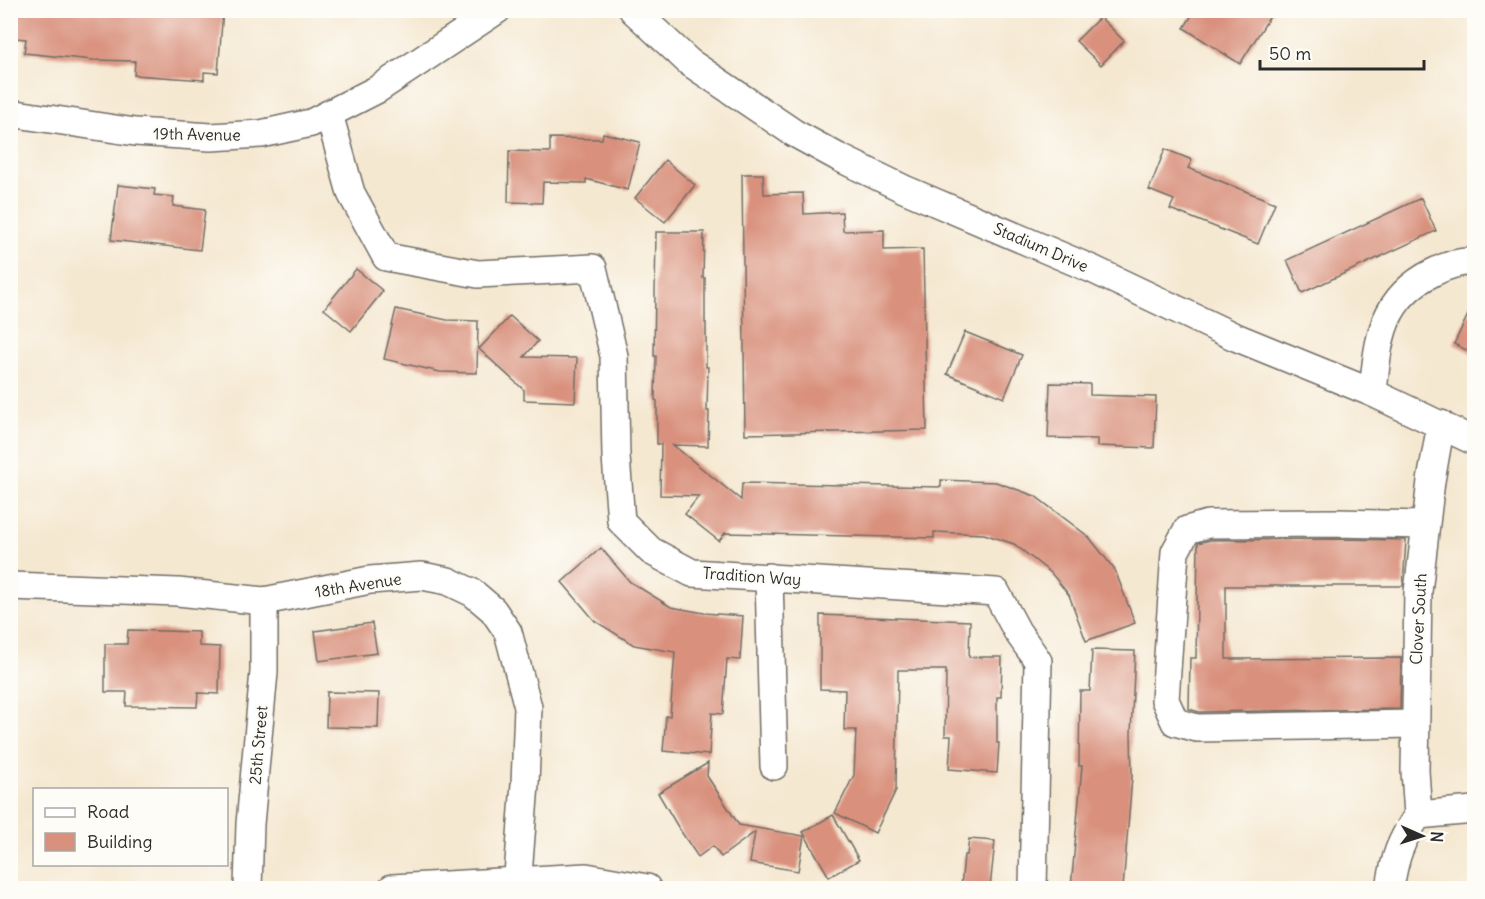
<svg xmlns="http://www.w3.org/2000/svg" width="1485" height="899" font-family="Delius,sans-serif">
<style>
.building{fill:#d9917d}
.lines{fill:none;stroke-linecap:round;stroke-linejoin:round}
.minor-casing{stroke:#726d65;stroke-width:30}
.minor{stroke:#fff;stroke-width:27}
.labels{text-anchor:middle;stroke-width:5;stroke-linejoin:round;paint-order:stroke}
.street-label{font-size:16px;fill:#2b2b2b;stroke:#fdfcf7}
</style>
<rect width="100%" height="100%" fill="#fdfcf7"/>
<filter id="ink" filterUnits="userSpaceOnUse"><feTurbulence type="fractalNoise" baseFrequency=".0167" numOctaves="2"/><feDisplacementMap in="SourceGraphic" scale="12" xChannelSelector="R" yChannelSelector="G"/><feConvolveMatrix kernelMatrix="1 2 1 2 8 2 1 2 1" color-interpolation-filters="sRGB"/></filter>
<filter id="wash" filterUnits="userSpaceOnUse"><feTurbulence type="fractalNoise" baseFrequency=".008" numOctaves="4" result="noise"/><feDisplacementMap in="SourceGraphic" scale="24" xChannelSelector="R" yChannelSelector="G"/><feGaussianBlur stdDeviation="1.35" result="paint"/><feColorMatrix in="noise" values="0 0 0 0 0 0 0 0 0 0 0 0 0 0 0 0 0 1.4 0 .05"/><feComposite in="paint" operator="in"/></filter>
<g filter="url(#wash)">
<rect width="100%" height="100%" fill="#f5e8d1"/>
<g id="blocks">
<g class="building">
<polygon points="31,10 223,10 218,73 204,72 204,80 134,75 135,61 93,60 24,53 26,39 15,38 18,11 31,12"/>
<polygon points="1195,10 1274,10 1240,64 1184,28"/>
<polygon points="1100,17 1124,41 1101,65 1076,41"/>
<polygon points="603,133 640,142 628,190 586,179 586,183 543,182 542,203 508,202 509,151 550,152 550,138 602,139"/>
<polygon points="1165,149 1192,160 1188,168 1275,203 1258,244 1170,209 1174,200 1149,190"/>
<polygon points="665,160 695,185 665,222 635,198"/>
<polygon points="742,174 763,174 764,194 803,193 804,214 842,212 843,231 884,230 884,250 923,249 927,430 745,434"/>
<polygon points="118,185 155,189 154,195 174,197 173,206 205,210 200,250 111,240"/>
<polygon points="1421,198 1436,231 1302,293 1287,260"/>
<polygon points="656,232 704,232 703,278 705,278 705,323 706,323 706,367 708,367 707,411 709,411 708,446 673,445 741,500 742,483 941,487 941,480 996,482 1035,496 1089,537 1115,570 1135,623 1086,641 1069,595 1051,573 1014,544 984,534 934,532 934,538 725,533 719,541 685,514 699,496 660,495 661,444 657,444 657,401 655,400 656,356 654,356"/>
<polygon points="356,269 383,291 351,331 324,309"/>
<polygon points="1474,302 1474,354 1454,344"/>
<polygon points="396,309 447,320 478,321 477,373 440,372 384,359"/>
<polygon points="510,316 538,341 524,357 577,358 575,402 524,400 524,390 479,349"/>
<polygon points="965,332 1022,355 1004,398 947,374"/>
<polygon points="1050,383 1090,384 1090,395 1156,397 1154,448 1097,446 1097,439 1048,438"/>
<polygon points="1336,539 1406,540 1403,586 1226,586 1226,659 1401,658 1400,709 1199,712 1189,709 1190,658 1196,658 1198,543 1210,540"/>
<polygon points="601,548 630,582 671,607 704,613 743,616 740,660 727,659 723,714 712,713 709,755 663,751 666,716 670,716 675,652 634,645 595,621 562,582"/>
<polygon points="820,615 970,621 969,657 1002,657 1001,697 997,697 997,743 999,743 997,773 949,769 951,736 945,736 946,670 898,670 896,790 875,833 835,813 854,775 856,730 844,730 845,690 820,689"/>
<polygon points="372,623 377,653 319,661 315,631"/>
<polygon points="128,630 199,632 199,646 220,647 219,694 198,693 197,707 126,706 127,692 105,692 105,644 127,644"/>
<polygon points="1092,650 1135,651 1131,734 1132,777 1123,888 1071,888 1082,766 1079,766 1080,691 1090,691"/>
<polygon points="327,692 379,693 378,728 326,727"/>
<polygon points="708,763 707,776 739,825 804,836 798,871 750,863 755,832 721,857 713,846 698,857 678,827 658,793"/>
<polygon points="833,815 859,860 829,877 803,832"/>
<polygon points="969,839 995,841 990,888 961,887 964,855 967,855"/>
</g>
</g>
</g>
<g filter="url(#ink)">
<use href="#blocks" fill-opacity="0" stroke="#726d65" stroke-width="1.5"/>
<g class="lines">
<defs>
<g id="minor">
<polyline points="633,10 689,62 794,133 838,157 904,189 1094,270 1233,336 1373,393 1474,441"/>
<polyline points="10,113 135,132 211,137 261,134 311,123 378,89 497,10"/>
<polyline points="329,114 351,193 386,257 478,274 593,268 614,356 616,457 621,521 651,551 692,573 996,592 1017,631 1038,661 1033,888"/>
<path d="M1373,393c5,-53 8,-95 61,-121 12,-6 28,-11 40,-10"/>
<polyline points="769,577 774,766"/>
<polyline points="10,586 178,592 264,601 370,580 422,576 448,581 473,593 493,610 508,632 528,707 525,784 517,888"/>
<polyline points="1415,724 1197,728 1175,722 1165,700 1175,552 1187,530 1208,524 1336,523 1425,525"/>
<polyline points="1418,815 1415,771 1418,592 1431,481 1441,424"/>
<polyline points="248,888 250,824 264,672 264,601"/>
<polyline points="392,888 586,877 647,888"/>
<path d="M1390,888c5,-32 10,-46 28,-73l56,-5"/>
</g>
</defs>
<use href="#minor" class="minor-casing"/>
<use href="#minor" class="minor"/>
</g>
</g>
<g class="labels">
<g class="street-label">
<text transform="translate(197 134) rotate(1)" y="6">19th Avenue</text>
<text transform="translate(1041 247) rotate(23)" y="6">Stadium Drive</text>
<text transform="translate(752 576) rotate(4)" y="6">Tradition Way</text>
<text transform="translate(358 585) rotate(-9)" y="6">18th Avenue</text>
<text transform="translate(1418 619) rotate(-87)" y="6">Clover South</text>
<text transform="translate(258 745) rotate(-85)" y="6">25th Street</text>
</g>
</g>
<rect width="1485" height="899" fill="none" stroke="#fdfcf7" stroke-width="36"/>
<rect x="33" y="788" width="195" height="78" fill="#fdfcf7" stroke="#a9a8a5" stroke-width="1.5"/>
<rect x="45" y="808" width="30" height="9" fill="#ffffff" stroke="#a9a8a5" stroke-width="1.5"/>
<text x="87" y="818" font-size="18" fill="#2b2b2b">Road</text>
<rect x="45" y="833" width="30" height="18" fill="#d9917d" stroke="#a9a8a5" stroke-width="1.5"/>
<text x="87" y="848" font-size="18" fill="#2b2b2b">Building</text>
<g transform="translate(1422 836) rotate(93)" stroke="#fdfcf7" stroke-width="4.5" paint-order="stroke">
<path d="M0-4.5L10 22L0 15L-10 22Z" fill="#2b2b2b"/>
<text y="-9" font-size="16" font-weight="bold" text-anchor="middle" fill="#2b2b2b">N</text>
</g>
<path d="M1260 60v9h164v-9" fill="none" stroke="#2b2b2b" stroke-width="3"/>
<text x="1269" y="60" font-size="18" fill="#2b2b2b" stroke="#fdfcf7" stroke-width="4.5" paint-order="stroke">50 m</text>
</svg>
